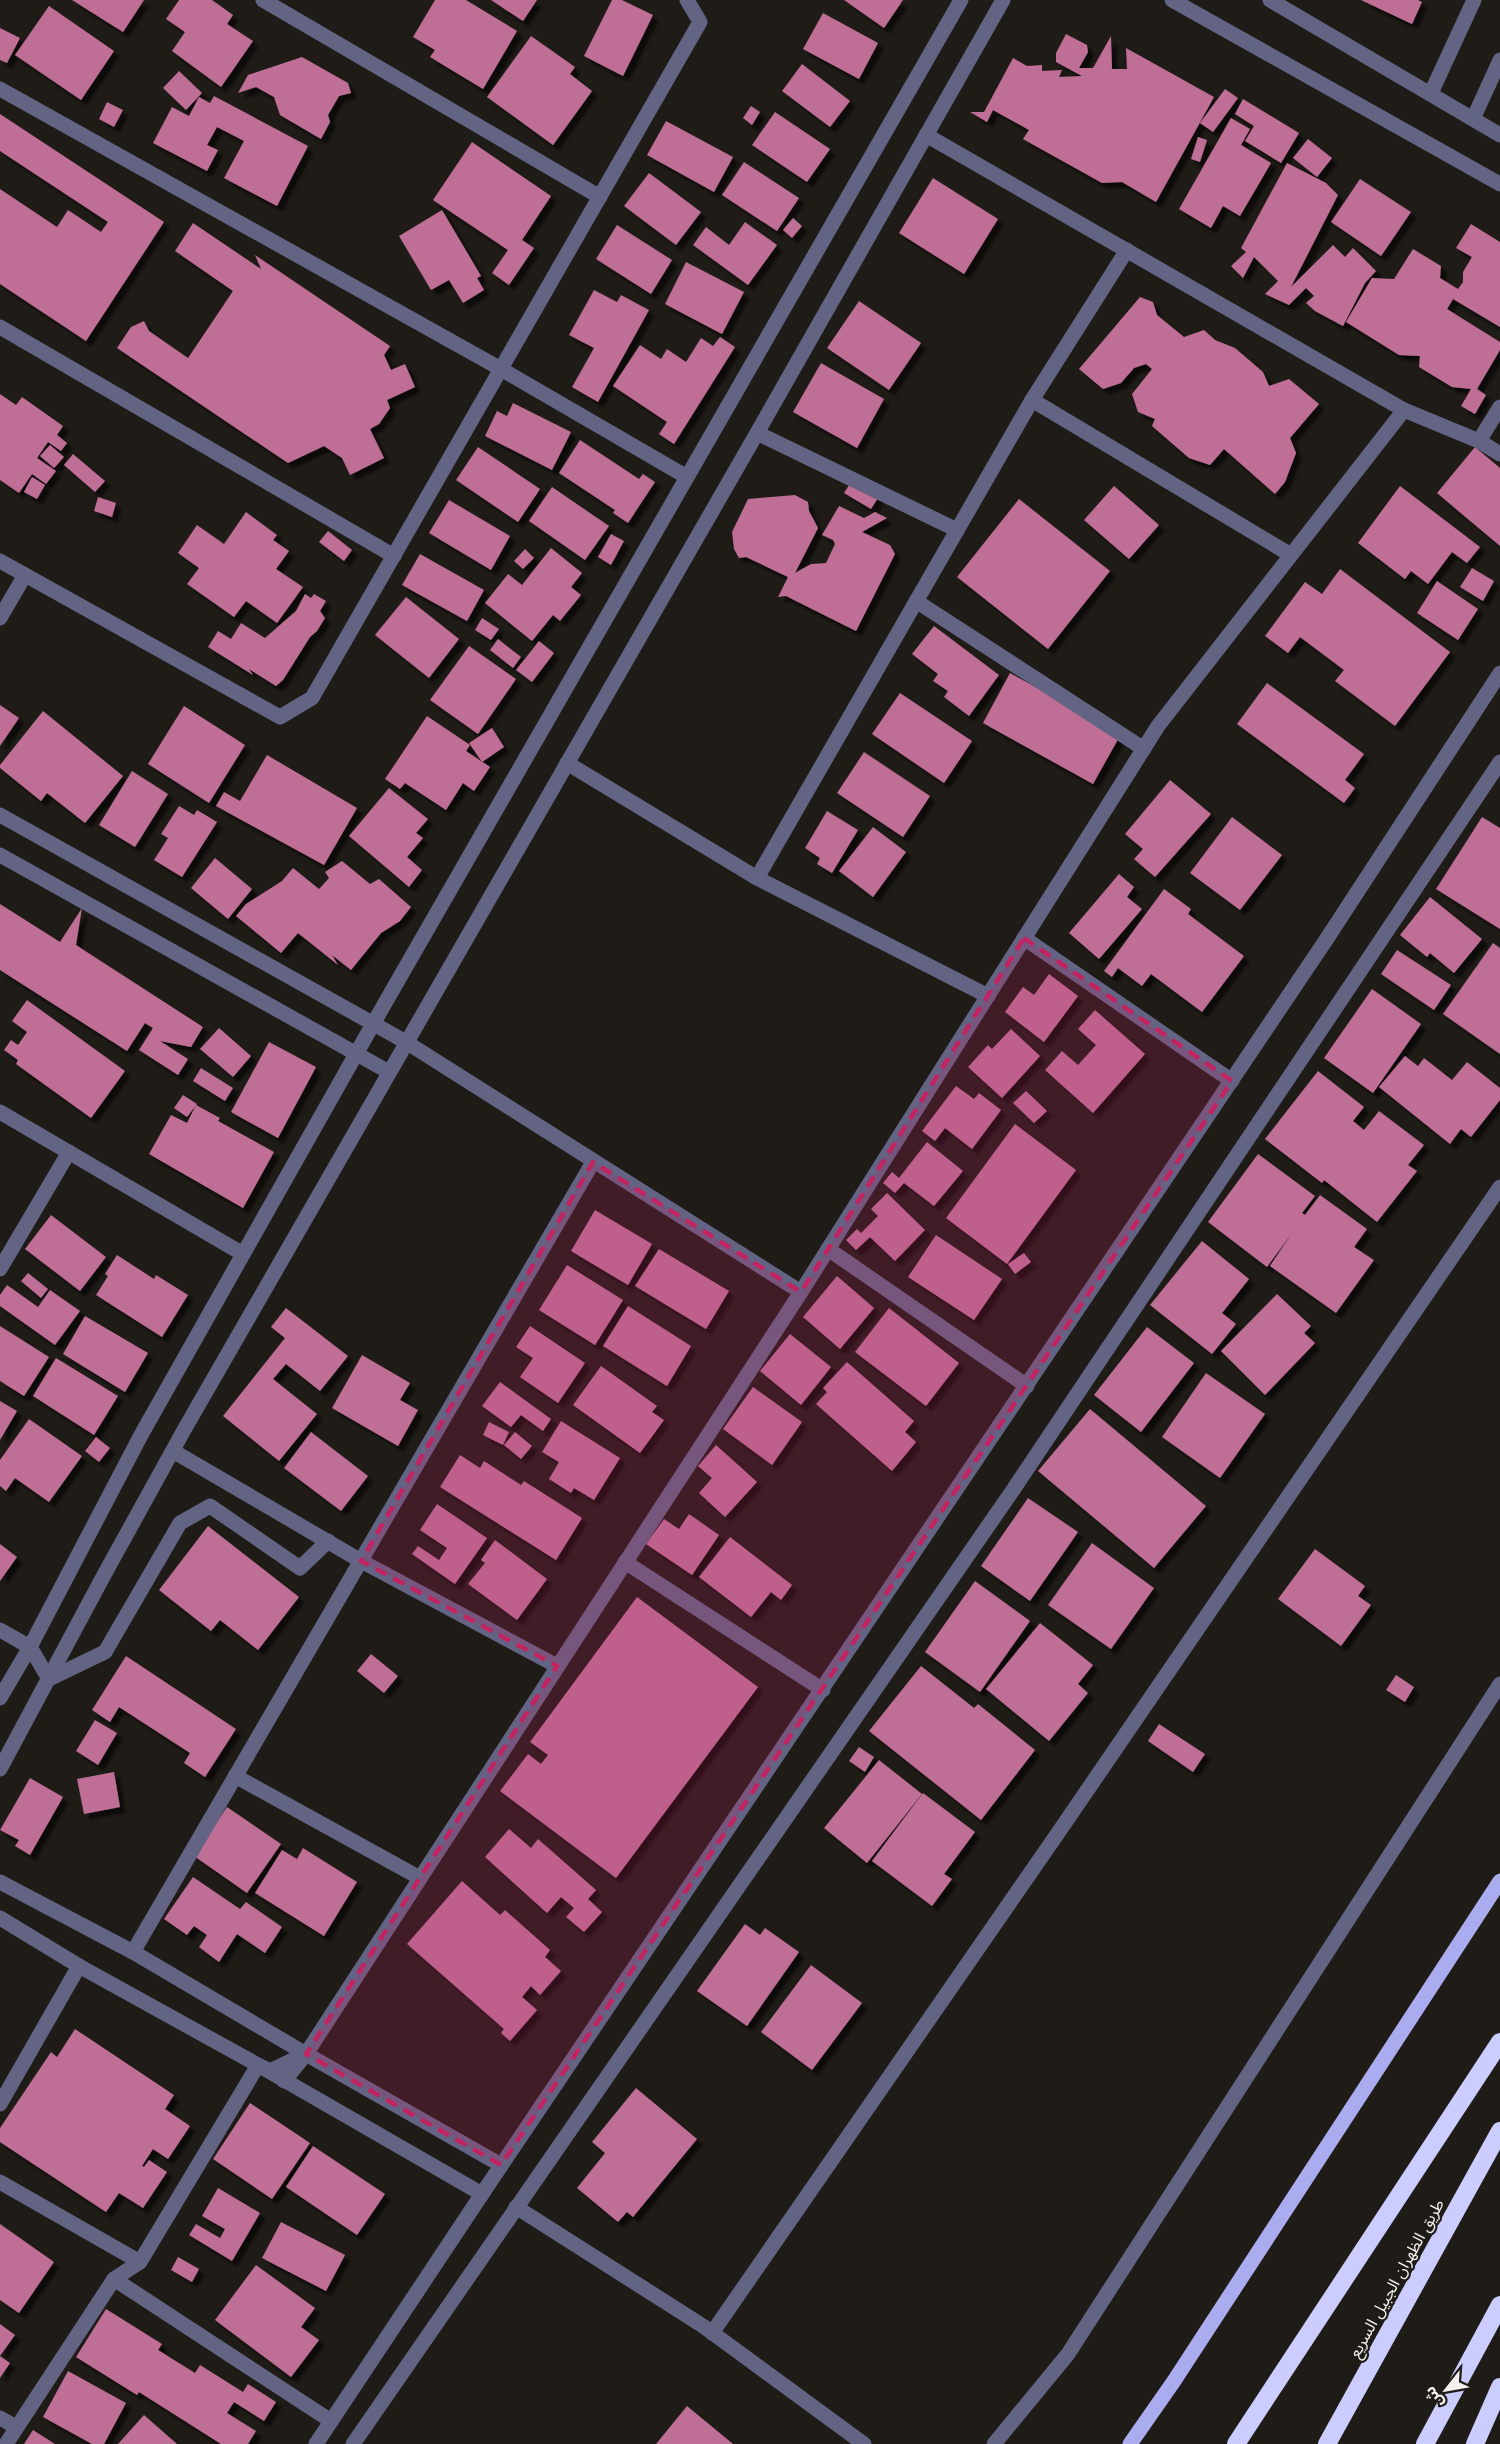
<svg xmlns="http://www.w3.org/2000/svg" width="1500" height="2444" font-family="'Libre Baskerville','Noto Sans Arabic',serif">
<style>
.building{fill:#bf6e96;filter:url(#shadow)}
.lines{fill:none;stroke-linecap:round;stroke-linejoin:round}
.minor{stroke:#636384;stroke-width:15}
.major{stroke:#abacf0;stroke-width:15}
.highway{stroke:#cbcdff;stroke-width:18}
.marked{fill:#c42362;fill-opacity:0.2;stroke:#c42362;stroke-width:4.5;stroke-dasharray:12 8;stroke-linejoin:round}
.labels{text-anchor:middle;stroke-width:4.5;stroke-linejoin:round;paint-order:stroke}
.street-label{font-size:16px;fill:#f4f2ef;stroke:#1f1b17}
</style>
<defs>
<filter id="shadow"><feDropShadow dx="5.5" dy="5.5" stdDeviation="1.5" flood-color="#0009"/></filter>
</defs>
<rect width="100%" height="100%" fill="#1f1b17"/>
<g class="building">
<polygon points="72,0 144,0 123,32"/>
<polygon points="179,0 212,0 233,15 227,24 253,41 221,87 172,51 185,32 166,19"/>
<polygon points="435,0 466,0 517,31 483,89 430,57 435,50 413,37"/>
<polygon points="491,0 537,0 523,21"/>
<polygon points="612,0 622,0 653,15 623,76 584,56"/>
<polygon points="844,0 903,0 884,28"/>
<polygon points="1361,0 1418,0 1422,2 1412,24"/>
<polygon points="49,6 114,51 81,100 15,55"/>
<polygon points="823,13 878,43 859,79 803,49"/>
<polygon points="0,28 20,38 7,63 0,60"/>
<polygon points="1066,34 1087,45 1088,52 1079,68 1093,68 1111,36 1112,69 1127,69 1126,48 1214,97 1156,202 1122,182 1102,183 1023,139 1029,130 993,110 987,122 970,112 984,112 1013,58 1027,66 1042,65 1042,71 1062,70 1059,77 1082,76 1056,62 1056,53"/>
<polygon points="531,36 575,67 570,74 592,91 553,145 487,97"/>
<polygon points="302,57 348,83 351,93 339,96 328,115 330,122 321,139 280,115 274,97 256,87 238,93 248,75"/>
<polygon points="802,64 850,101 830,127 782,91"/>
<polygon points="179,71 202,93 186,110 163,88"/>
<polygon points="1225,89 1238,98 1213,132 1200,123"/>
<polygon points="214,96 308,146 277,206 224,178 244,141 217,127 207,145 218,150 207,171 153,143 172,107 189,116 199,97 210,103"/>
<polygon points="1243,99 1299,133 1281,163 1245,141 1254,126 1235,114"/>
<polygon points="107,102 123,110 114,127 99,119"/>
<polygon points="751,106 760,112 752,125 743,118"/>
<polygon points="775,112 830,149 807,182 752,145"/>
<polygon points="0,114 164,222 86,341 0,284 0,189 57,227 68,210 101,232 108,222 0,151"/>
<polygon points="1231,118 1250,129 1241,145 1271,163 1240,216 1223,206 1211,228 1179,209"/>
<polygon points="666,121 733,157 714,192 647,155"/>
<polygon points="1198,137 1207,140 1200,162 1191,159"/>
<polygon points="1308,139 1332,158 1317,177 1293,158"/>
<polygon points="472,142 551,196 522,240 534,248 509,285 492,273 508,250 433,200"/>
<polygon points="744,162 799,198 777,231 722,195"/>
<polygon points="1287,163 1326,183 1338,195 1291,287 1333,245 1345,257 1353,248 1376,271 1365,283 1343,326 1315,311 1306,303 1314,296 1306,288 1289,305 1265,294 1278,281 1254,257 1243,278 1231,266 1246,252 1241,248"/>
<polygon points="649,173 701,212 676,245 624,206"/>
<polygon points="933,178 998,219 964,274 899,233"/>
<polygon points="1360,179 1411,212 1381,256 1331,222"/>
<polygon points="442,210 481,276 477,278 484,290 463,303 449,280 431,290 399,236"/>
<polygon points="793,218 802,226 792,238 783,230"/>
<polygon points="745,222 777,245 748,285 693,245 706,227 729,245"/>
<polygon points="193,223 261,269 255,255 390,346 384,355 391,370 405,364 415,387 387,400 390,408 379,424 370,429 384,458 350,475 342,458 324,446 288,463 117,348 131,327 144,321 149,331 188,358 233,291 175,251"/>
<polygon points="1471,224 1500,242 1500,327 1453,299 1447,309 1500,342 1500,350 1477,389 1486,395 1475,414 1461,406 1471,389 1452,387 1419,367 1420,356 1399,355 1346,322 1372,278 1394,279 1413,249 1441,266 1440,278 1458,289 1463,282 1463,272 1472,257 1456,248"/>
<polygon points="617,225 672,260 651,294 596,259"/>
<polygon points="686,262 744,292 722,334 665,304"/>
<polygon points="594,290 617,302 621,295 649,310 598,402 572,387 594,348 569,335"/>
<polygon points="1140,297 1153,302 1157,315 1184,337 1204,330 1215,340 1235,348 1263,372 1269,386 1289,379 1319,404 1290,438 1296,453 1285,482 1275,494 1224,449 1210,465 1189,458 1152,426 1155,419 1138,412 1132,394 1152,369 1146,364 1134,368 1121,383 1103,389 1079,369"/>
<polygon points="859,301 921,343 889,390 827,348"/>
<polygon points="720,337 735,347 674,444 659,434 667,422 613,386 640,345 661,359 667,349 686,362 701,338 713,346"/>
<polygon points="821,363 884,399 857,448 793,412"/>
<polygon points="0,394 16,405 22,397 63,426 57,435 67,443 61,451 48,442 37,458 56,471 46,484 32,474 19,493 0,480"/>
<polygon points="513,403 571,432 552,470 485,436 497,411 507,416"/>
<polygon points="580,440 639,479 643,474 655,482 628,523 613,513 615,510 559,473"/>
<polygon points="50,445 64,457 54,468 40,456"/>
<polygon points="478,447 540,489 518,522 456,480"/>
<polygon points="1475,447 1500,468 1500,546 1437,493"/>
<polygon points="73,454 105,481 95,492 64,465"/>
<polygon points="32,477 45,485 37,499 24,492"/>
<polygon points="851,482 878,498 871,509 844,493"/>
<polygon points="1114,486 1159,525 1129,559 1084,520"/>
<polygon points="1400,486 1480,547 1467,563 1452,552 1428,584 1411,571 1405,579 1358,543"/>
<polygon points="552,487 609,526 585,560 529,521"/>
<polygon points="795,495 808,502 809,511 818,528 795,573 811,564 826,563 835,544 833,540 822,535 839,506 864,518 875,512 887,518 862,532 890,545 895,554 856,631 786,596 778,597 788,577 746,557 739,558 734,549 732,532 748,499"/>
<polygon points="98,497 116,503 112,517 94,511"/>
<polygon points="1019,499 1110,571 1048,649 957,577"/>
<polygon points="449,500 510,536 491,570 429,533"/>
<polygon points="246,512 277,535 273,540 289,551 276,569 303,587 277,623 246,601 234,617 187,584 199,568 178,553 197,525 224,544"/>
<polygon points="328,531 352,550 344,561 319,542"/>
<polygon points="611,534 624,541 611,565 598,557"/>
<polygon points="551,548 582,573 571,587 581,595 560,621 553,615 532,641 485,603 508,574 522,585"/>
<polygon points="525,549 534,558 523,569 514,561"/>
<polygon points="420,554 484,590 467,621 402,585"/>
<polygon points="1472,568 1494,581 1483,601 1460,587"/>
<polygon points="1340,569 1450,652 1395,726 1335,681 1344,670 1300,637 1288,653 1265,636 1305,582 1322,594"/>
<polygon points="1437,581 1478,609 1458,640 1417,613"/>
<polygon points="305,594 311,598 314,594 326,601 320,611 325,618 317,631 310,637 283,680 276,686 249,669 253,675 208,647 218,631 231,639 241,623 265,638 296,611"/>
<polygon points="406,597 459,639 429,678 375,635"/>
<polygon points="482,618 499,629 491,640 475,630"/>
<polygon points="934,626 999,675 969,716 944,697 948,691 933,681 938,674 912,654"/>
<polygon points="498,639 521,657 513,668 490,650"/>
<polygon points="539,641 554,653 532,682 516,670"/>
<polygon points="469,646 516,679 478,734 430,700"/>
<polygon points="1010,673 1121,734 1093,784 983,723"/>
<polygon points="1267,683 1364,754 1345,780 1355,788 1344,803 1237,724"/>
<polygon points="900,693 972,741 944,783 872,734"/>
<polygon points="0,705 19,718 0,746"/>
<polygon points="184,706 245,745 209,803 148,764"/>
<polygon points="43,711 123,776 85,823 47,793 41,801 0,768 0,765"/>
<polygon points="427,716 470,745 466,751 490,767 474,791 463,783 446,810 405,783 400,789 385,779"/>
<polygon points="492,728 504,747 482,762 469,743"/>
<polygon points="864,752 930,796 903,837 837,793"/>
<polygon points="267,755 357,808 324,865 216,806 224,792 240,801"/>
<polygon points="132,771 168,794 135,847 99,825"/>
<polygon points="1170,780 1211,814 1155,877 1134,859 1143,849 1125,834"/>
<polygon points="389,788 428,819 416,833 423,838 407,857 422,870 409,887 349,836"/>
<polygon points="179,806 194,815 197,810 217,822 182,877 154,860 168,838 161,834"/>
<polygon points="827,811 858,830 832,873 817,864 820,858 805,848"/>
<polygon points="1232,817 1282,855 1240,910 1190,873"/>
<polygon points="1482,817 1500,828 1500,929 1436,889"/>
<polygon points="873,827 906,852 873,897 839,871"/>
<polygon points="215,858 252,889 228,919 191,888"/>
<polygon points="342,861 370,884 379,879 411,907 400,921 381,933 351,970 332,955 338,965 298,933 281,953 236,916 246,904 282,881 293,868 319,889 329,878 325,872"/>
<polygon points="1119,874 1134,887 1127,897 1142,909 1099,959 1069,933"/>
<polygon points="1164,889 1191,909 1188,914 1244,956 1202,1012 1151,974 1142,986 1118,968 1112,977 1104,971"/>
<polygon points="1430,897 1482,939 1454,973 1430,953 1427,957 1400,935"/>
<polygon points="0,904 60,942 82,908 76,945 203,1027 191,1047 160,1041 188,1059 178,1075 139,1050 153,1028 145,1023 127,1051 0,970"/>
<polygon points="1493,943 1500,948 1500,1054 1443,1014"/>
<polygon points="1397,950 1451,985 1434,1010 1381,974"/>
<polygon points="1049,974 1078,996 1044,1042 1005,1012 1023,987 1034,995"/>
<polygon points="1372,989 1421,1024 1373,1093 1324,1058"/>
<polygon points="27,1000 125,1071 91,1118 16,1064 18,1060 4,1050 11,1040 18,1045 27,1032 12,1021"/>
<polygon points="1095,1010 1145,1054 1093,1113 1045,1070 1062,1051 1078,1065 1096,1045 1078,1029"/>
<polygon points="219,1028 251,1056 233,1077 200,1049"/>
<polygon points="1011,1029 1040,1056 1002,1098 968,1067 988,1045 992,1049"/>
<polygon points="269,1042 316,1067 278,1138 231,1112"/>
<polygon points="1405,1056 1418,1066 1424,1058 1452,1080 1467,1062 1500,1088 1500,1100 1471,1137 1461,1129 1450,1144 1379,1087"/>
<polygon points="201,1068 233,1088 225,1101 193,1081"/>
<polygon points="1318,1071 1364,1107 1353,1121 1364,1130 1379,1111 1424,1145 1408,1165 1417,1171 1377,1222 1324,1180 1322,1183 1265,1139"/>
<polygon points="956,1086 974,1099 979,1093 1001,1110 972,1149 945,1128 935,1141 922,1131"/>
<polygon points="1026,1091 1047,1111 1034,1123 1013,1103"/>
<polygon points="183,1095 197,1104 187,1117 174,1108"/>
<polygon points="196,1105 220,1118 218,1121 274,1152 243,1208 149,1154 171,1115 187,1123"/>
<polygon points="1015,1124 1076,1170 1007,1264 946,1218"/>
<polygon points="927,1142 963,1171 934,1206 904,1183 895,1193 883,1183 892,1172 899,1178"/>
<polygon points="1258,1154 1315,1196 1302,1213 1305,1215 1320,1195 1367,1229 1354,1247 1374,1260 1336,1313 1270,1266 1292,1233 1267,1267 1208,1222"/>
<polygon points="887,1193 925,1230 895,1261 870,1237 856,1250 846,1240 857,1229 861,1233 878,1216 871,1209"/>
<polygon points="595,1210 652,1244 628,1285 571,1251"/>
<polygon points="51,1215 106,1257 80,1291 25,1249"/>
<polygon points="936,1235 1002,1279 974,1320 908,1277"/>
<polygon points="1202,1241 1249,1279 1222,1313 1236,1324 1212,1354 1150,1305"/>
<polygon points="659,1249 729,1291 706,1329 635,1286"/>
<polygon points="1024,1253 1031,1262 1015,1274 1008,1264"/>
<polygon points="117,1255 154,1279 156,1275 188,1295 162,1337 96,1295 108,1276 105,1274"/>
<polygon points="567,1265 623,1300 595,1345 539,1310"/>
<polygon points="28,1273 48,1289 41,1298 21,1281"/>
<polygon points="837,1276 874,1308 840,1349 803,1317"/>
<polygon points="7,1285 38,1307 50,1290 80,1311 55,1345 0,1306 0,1295"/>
<polygon points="1277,1294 1311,1326 1304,1333 1315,1343 1265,1395 1221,1351"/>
<polygon points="628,1306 691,1346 667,1386 603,1346"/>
<polygon points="286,1308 348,1356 320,1391 286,1364 273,1379 317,1414 279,1461 223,1416 285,1338 271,1327"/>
<polygon points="889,1308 959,1363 926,1406 855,1352"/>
<polygon points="85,1316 148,1353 125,1392 63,1354"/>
<polygon points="0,1326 49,1357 24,1396 0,1381"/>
<polygon points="530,1326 585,1363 558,1403 520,1377 533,1358 516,1347"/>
<polygon points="1147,1327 1194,1363 1141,1432 1094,1395"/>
<polygon points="790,1334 831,1367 801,1405 760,1371"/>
<polygon points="362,1355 410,1383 400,1400 418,1410 398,1446 332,1408"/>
<polygon points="56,1358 118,1396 94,1435 33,1396"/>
<polygon points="847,1362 914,1421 905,1432 916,1442 892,1471 816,1404 827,1392 823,1388"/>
<polygon points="601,1366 657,1406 652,1412 664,1420 640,1453 573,1405"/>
<polygon points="1206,1373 1265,1414 1220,1478 1162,1437"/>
<polygon points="500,1382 551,1419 543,1431 521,1415 511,1427 482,1406"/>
<polygon points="753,1387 802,1422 772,1465 723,1429"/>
<polygon points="0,1401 17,1411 0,1440"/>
<polygon points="1090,1409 1206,1506 1154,1568 1038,1471"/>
<polygon points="29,1419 82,1456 49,1502 15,1478 6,1491 0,1486 0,1460"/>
<polygon points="561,1421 620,1458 594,1500 574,1488 571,1493 549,1479 559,1462 542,1452"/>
<polygon points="489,1422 509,1432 503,1445 483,1435"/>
<polygon points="311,1432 368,1476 341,1511 284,1468"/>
<polygon points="515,1432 532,1446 521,1459 504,1445"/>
<polygon points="96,1437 110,1448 99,1462 85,1451"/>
<polygon points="716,1445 757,1482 725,1517 699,1493 712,1478 698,1466"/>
<polygon points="460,1455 480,1468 484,1461 521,1485 524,1481 582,1518 556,1560 440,1487"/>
<polygon points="1028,1498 1078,1532 1030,1601 981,1566"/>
<polygon points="437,1504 487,1538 455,1584 412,1554 418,1546 439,1560 447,1548 420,1530"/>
<polygon points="689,1514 719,1535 692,1575 646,1544 664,1519 679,1529"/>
<polygon points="208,1526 299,1597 258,1650 220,1620 211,1631 159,1590"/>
<polygon points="730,1537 792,1585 781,1600 771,1592 751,1617 699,1577"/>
<polygon points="495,1540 547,1579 517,1620 468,1584 485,1563 481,1560"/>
<polygon points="1092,1543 1154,1588 1111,1649 1048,1605"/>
<polygon points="0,1544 17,1557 0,1581"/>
<polygon points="1315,1549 1365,1586 1358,1596 1371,1605 1341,1646 1278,1599"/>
<polygon points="975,1581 1030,1621 980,1692 925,1652"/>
<polygon points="637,1597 758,1687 616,1878 500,1791 528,1754 541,1764 548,1755 530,1742"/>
<polygon points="1040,1623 1093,1665 1078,1684 1088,1693 1049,1741 986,1689"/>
<polygon points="371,1654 398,1676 384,1693 357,1671"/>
<polygon points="126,1656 236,1729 205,1777 184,1763 190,1753 119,1707 110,1722 92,1710"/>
<polygon points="921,1666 974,1708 978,1704 1035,1750 981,1820 869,1731"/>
<polygon points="1396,1675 1414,1687 1405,1702 1386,1690"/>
<polygon points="95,1720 117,1733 98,1765 76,1751"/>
<polygon points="1159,1724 1205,1754 1193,1772 1148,1741"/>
<polygon points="859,1747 874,1757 865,1772 849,1761"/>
<polygon points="879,1760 922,1794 867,1863 824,1828"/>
<polygon points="114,1772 120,1807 84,1814 77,1779"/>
<polygon points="30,1778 63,1797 30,1855 15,1846 19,1840 0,1830"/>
<polygon points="923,1793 975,1832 944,1874 952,1879 932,1906 872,1861"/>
<polygon points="227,1807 281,1844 247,1893 194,1856"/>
<polygon points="509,1829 531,1848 538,1839 596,1890 588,1899 602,1912 584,1932 566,1917 574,1908 561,1897 547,1913 485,1857"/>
<polygon points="303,1848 357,1882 324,1936 255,1893 282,1850 297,1859"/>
<polygon points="193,1877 240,1909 246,1902 282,1927 265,1953 237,1934 219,1962 199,1947 207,1935 194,1926 187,1935 164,1919"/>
<polygon points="462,1881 500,1915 505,1910 550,1950 545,1957 561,1971 540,1995 531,1986 522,1997 537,2010 510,2041 501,2033 504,2029 407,1944"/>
<polygon points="745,1924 760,1935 765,1928 799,1952 747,2026 697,1991"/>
<polygon points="811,1965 862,2003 812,2070 761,2032"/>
<polygon points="75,2029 174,2095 165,2109 190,2126 168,2159 153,2149 142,2166 144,2167 149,2160 167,2172 143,2208 119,2193 106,2212 0,2142 0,2128 51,2052 57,2057"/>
<polygon points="636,2088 697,2139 633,2217 627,2212 618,2222 577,2188 605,2153 592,2142"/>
<polygon points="250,2103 310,2143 272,2199 213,2159"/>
<polygon points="313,2146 385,2194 357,2235 286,2187"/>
<polygon points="218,2188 260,2213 232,2261 189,2235 196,2224 220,2238 225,2229 202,2216"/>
<polygon points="281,2222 345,2255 326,2291 262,2258"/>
<polygon points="0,2224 54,2262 19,2313 0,2300"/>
<polygon points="178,2257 199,2269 192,2282 171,2270"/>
<polygon points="256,2265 315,2308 301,2327 319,2340 291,2377 215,2320"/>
<polygon points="106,2309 162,2344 158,2350 195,2373 200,2365 243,2392 248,2384 276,2402 264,2421 234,2402 227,2413 256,2431 248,2444 221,2444 139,2392 137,2395 76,2357"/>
<polygon points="0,2324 15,2335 0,2356 10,2363 0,2378"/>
<polygon points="68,2371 126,2403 104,2444 92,2444 43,2417"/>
<polygon points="687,2406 733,2444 656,2444"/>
<polygon points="144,2415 177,2444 118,2444"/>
<polygon points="33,2430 55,2444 24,2444"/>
</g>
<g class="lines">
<g class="minor">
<polyline points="263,0 600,197"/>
<polyline points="1172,0 1500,184"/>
<polyline points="1270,0 1500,135"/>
<polyline points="0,89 501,369 687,477"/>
<polyline points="1431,93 1474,0"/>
<polyline points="1473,119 1500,60"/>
<polyline points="926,135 1404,410 1479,441 1500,454"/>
<polyline points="0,327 394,556"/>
<polyline points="1032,400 1291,555"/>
<polyline points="757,433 957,530"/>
<polyline points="1479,441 1500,407"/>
<polyline points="0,561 280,717 312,698 700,22 687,0"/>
<polyline points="916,601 1144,749"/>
<polyline points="0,618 25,575"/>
<polyline points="567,763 757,878 988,996"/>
<polyline points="0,815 406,1042 801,1292"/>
<polyline points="0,855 389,1072"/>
<polyline points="757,878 1032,400 1127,250"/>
<polyline points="1024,938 1232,1081"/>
<polyline points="0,1112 243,1254"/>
<polyline points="828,1249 1027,1386"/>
<polyline points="0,1269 69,1152"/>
<polyline points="173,1451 361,1561 557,1666"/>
<polyline points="625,1562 823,1690"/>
<polyline points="0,1630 30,1647 49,1679 105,1652 180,1523 210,1506 300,1568 328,1541"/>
<polyline points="0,1698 30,1647 141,1435 373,1024 961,0"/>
<polyline points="0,1769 104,1575 184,1430 757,433 1003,0"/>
<polyline points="235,1776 420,1878"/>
<polyline points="0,1882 133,1952 306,2054 501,2165"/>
<polyline points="0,1918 79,1966 258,2065 482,2194"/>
<polyline points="133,1952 593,1162"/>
<polyline points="284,2081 306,2054 801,1292 1158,726 1404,410"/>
<polyline points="0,2104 79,1966"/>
<polyline points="0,2182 140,2262"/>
<polyline points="516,2207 703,2326 864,2444"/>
<polyline points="114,2279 331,2421"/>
<polyline points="712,2333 1058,1833 1500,1187"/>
<polyline points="0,2418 16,2427"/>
<polyline points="6,2444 114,2279 140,2262 258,2065 270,2071 303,2055"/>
<polyline points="316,2444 482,2194 1326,940 1500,673"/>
<polyline points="353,2444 1013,1490 1500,762"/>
<polyline points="994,2444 1068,2354 1500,1684"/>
</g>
<polyline class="major" points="1130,2444 1174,2381 1500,1881"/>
<g class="highway">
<polyline points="1236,2444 1500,2042"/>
<polyline points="1327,2444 1500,2131"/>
<polyline points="1425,2444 1500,2305"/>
<polyline points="1475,2444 1500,2387"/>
</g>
</g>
<path class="marked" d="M1024,938l208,143 -731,1084 -195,-111 251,-388 -196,-105 232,-399 208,130z"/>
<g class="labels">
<g class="street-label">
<text transform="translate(1396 2278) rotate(-61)" y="6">طريق الظهران الجبيل السريع</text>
</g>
</g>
<g transform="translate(1446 2390) rotate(239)" stroke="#1f1b17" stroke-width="4.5" paint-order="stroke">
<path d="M0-4.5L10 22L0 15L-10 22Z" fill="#f4f2ef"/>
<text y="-9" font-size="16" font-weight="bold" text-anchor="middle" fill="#f4f2ef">ش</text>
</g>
</svg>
